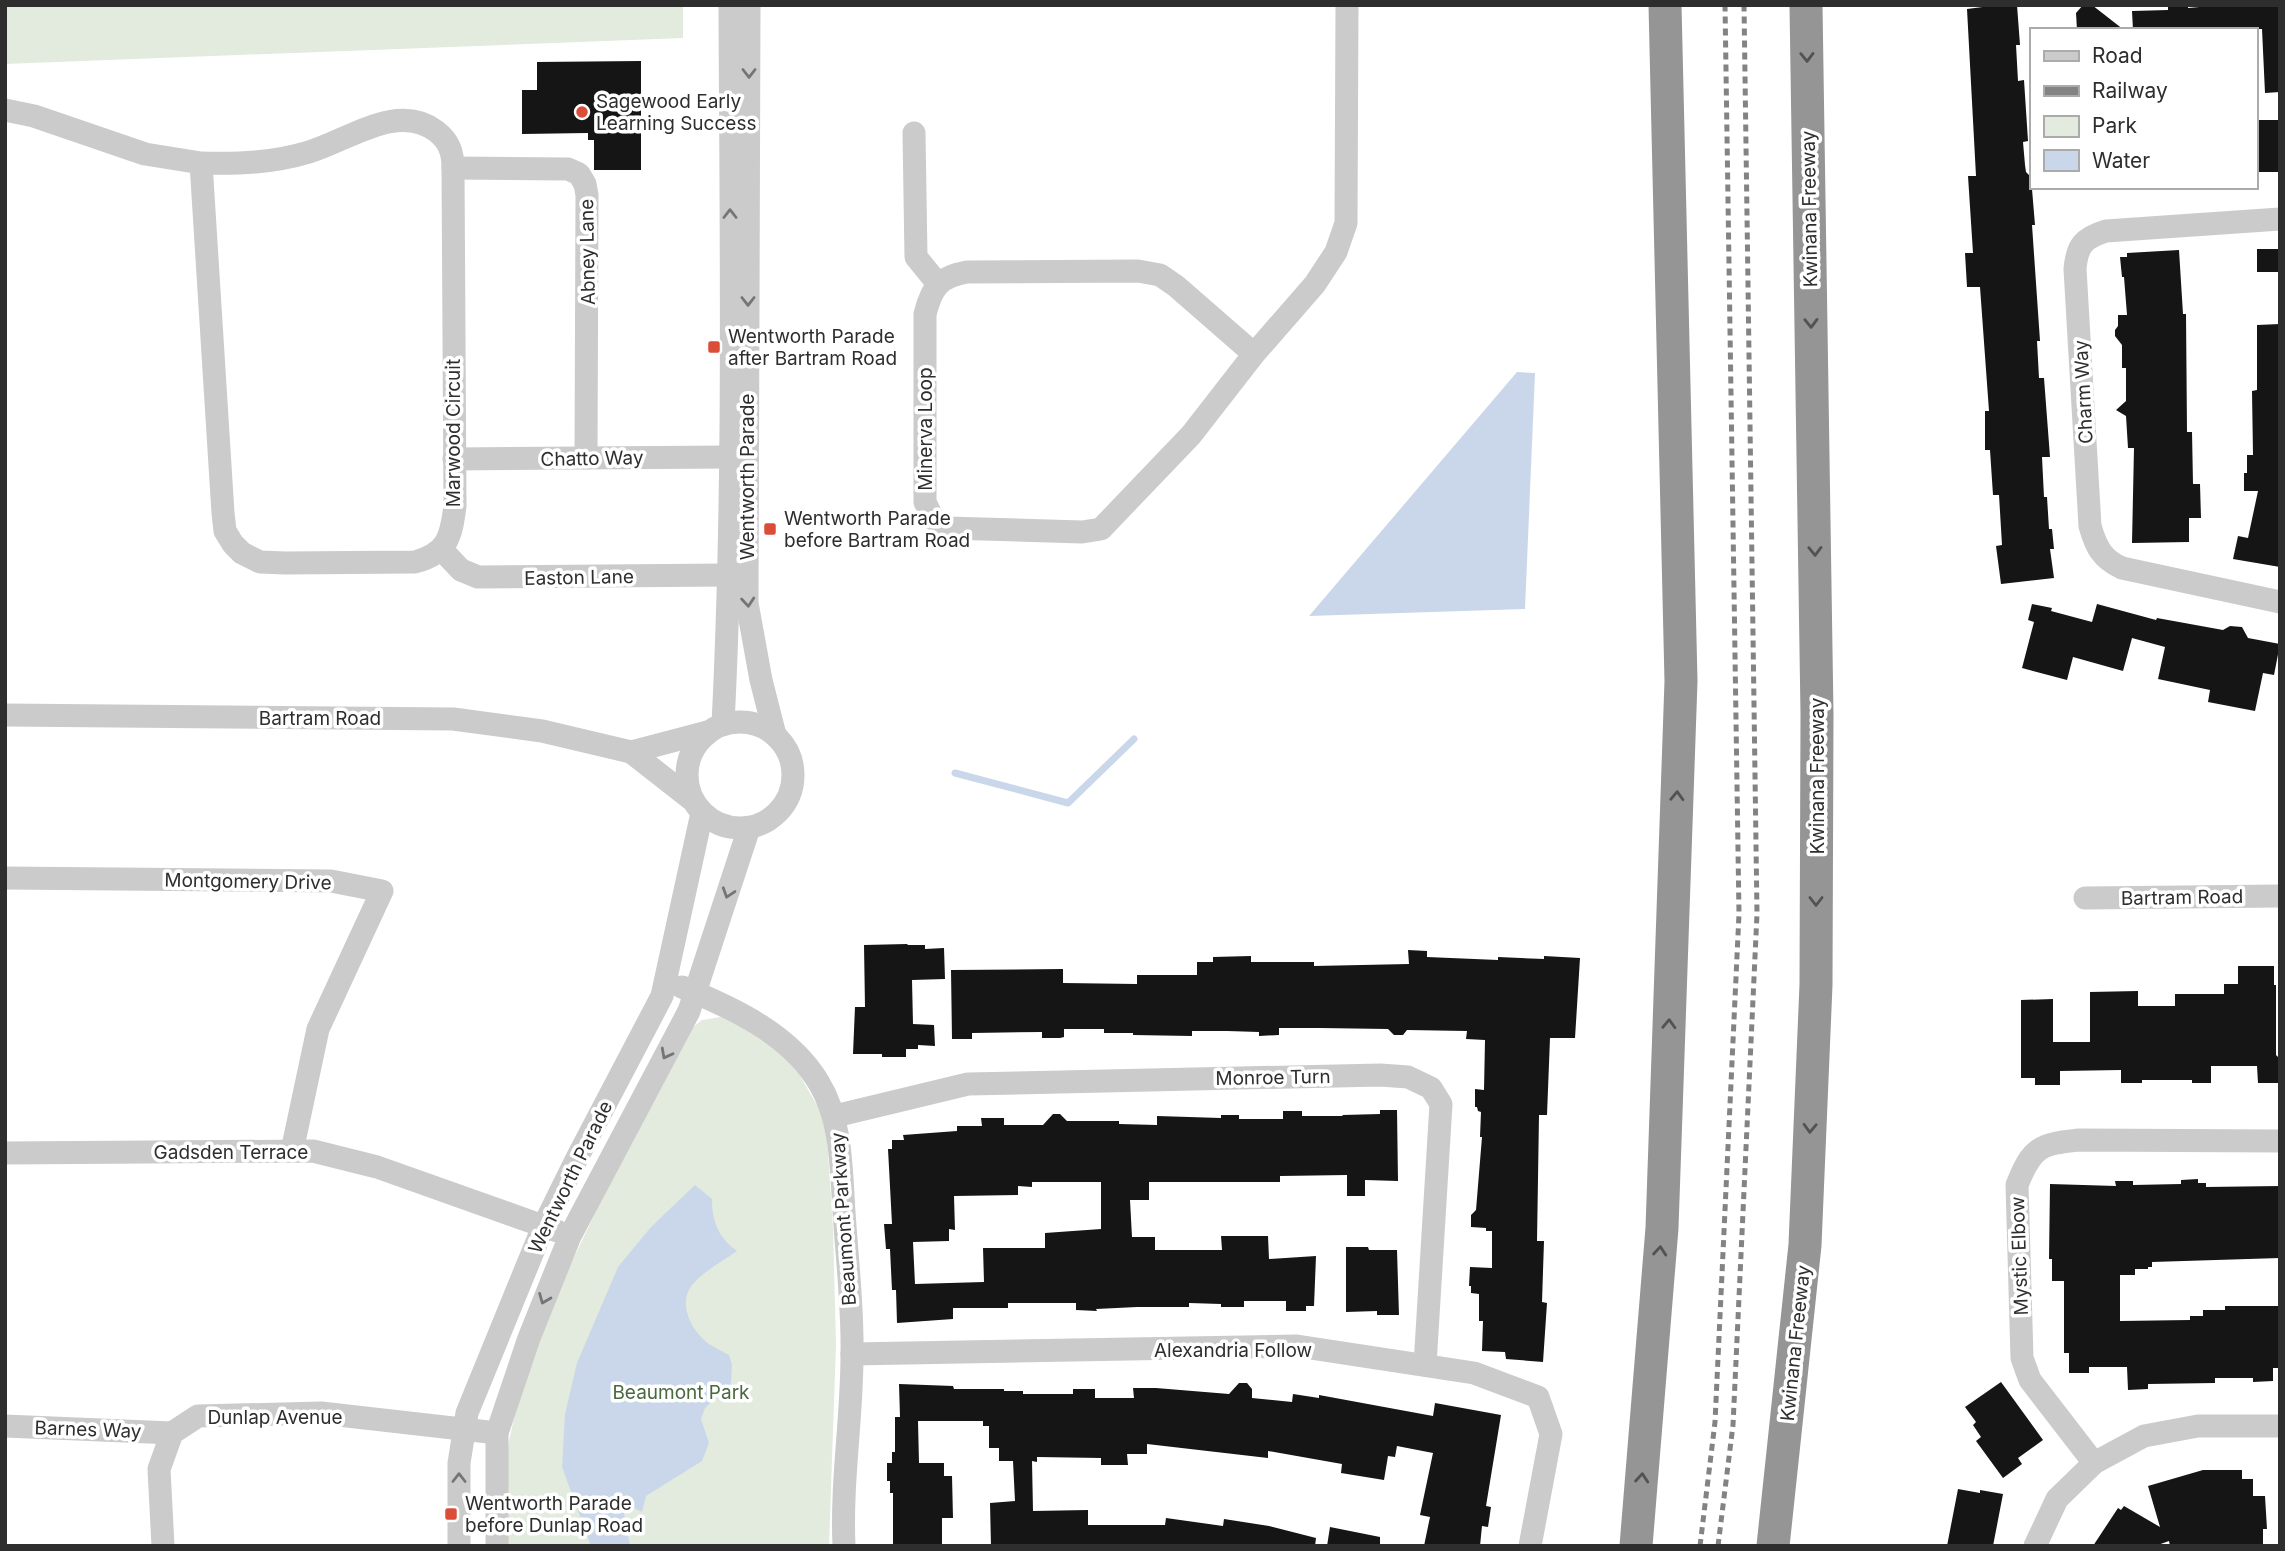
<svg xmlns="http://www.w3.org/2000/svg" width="2285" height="1551" font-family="Inter,sans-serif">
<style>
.green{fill:#e2ebdd}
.water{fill:#cad7ea}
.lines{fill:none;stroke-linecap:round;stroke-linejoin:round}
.stream{stroke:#cad7ea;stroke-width:7}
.building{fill:#151515;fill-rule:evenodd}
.minor{stroke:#cbcbcb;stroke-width:23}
.highway{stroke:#959595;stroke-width:33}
.rail{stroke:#838383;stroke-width:5;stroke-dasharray:7 5;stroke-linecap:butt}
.oneway{stroke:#525252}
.oneway2{stroke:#757575}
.poi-dot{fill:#dc4d39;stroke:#fff;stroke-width:2.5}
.labels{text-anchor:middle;stroke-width:7;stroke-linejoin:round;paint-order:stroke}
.poi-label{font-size:19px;fill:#2e2e2e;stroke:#fff;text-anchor:start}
.street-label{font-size:19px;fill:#2e2e2e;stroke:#fff}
.park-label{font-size:19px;fill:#49683e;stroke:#fff}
</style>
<rect width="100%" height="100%" fill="#fff"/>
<g class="green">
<polygon points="5,5 683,5 683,38 5,64"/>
<polygon points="721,1017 738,1022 774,1046 799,1074 826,1121 833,1229 836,1344 829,1546 505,1546 507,1450 518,1400 546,1315 602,1199 687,1032 702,1020"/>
</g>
<g class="water">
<polygon points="1517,372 1535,373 1525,609 1309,616"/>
<path d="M695,1185l17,14c0,22 6,38 25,52 -14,10 -33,20 -45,34 -15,19 0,47 17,59 6,4 13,7 20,11l3,10 -1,18 -26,25 -4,11 8,24 -7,18 -56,35 -4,16 -20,-10 8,44h-39l-29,-79 3,-53 12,-51 41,-96 33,-40z"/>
</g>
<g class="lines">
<polyline class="stream" points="955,773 1068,803 1134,739"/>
</g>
<g class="building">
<polygon points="1998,5 2017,5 2020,45 2016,45 2018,81 2024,80 2028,141 2023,142 2025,165 2026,172 2031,177 2035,225 2032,225 2040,341 2037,341 2039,378 2044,378 2050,457 2042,457 2044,497 2047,497 2049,529 2052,529 2054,549 2050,549 2054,578 2001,584 1996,546 2002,545 1999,495 1993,495 1990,450 1985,450 1985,411 1989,411 1980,287 1967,287 1965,253 1973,253 1968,176 1976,176 1967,9"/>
<polygon points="2083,5 2092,5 2124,30 2077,30 2076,13"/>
<polygon points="2168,5 2188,5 2188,8 2222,5 2280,5 2280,92 2265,93 2262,29 2133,30 2132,11 2168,10"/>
<polygon points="641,61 641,170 594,170 594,140 588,140 588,133 522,134 522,90 537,90 537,62"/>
<rect x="2255" y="120" width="25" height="52"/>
<rect x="2257" y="249" width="23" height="23"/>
<polygon points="2179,250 2183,314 2186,314 2187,432 2192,432 2193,484 2200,484 2201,518 2189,518 2189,542 2132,543 2134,448 2128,448 2126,416 2116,410 2126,401 2126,368 2122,368 2122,345 2115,336 2115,330 2118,326 2118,315 2127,315 2124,277 2122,277 2120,257 2127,257 2127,253"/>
<polygon points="2280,324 2280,567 2233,559 2238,536 2248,538 2258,491 2244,491 2244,473 2247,473 2247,455 2253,455 2252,391 2257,390 2257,325"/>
<polygon points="2032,604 2052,608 2051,611 2092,622 2097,604 2156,620 2157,618 2223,630 2230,626 2242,627 2248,638 2280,644 2274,675 2263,673 2255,711 2208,702 2210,690 2158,679 2165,647 2132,638 2123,671 2073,657 2067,680 2022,668 2034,622 2028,620"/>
<polygon points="907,944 908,945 925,945 925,949 944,948 945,979 912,980 913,1024 934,1025 935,1046 918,1045 918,1049 906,1049 906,1057 882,1057 882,1054 853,1054 855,1007 865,1007 864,945"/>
<polygon points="1408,950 1427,951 1427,957 1498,960 1498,957 1544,959 1544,956 1580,958 1575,1038 1550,1038 1547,1115 1539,1115 1537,1241 1544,1241 1542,1302 1547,1303 1543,1362 1506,1359 1505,1352 1482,1351 1483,1321 1479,1321 1479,1294 1471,1293 1471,1286 1469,1286 1470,1267 1492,1268 1492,1231 1486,1231 1486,1228 1471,1227 1471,1215 1476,1210 1482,1137 1480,1137 1481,1112 1478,1111 1477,1107 1475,1107 1475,1089 1484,1090 1485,1040 1466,1039 1467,1031 1407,1030 1403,1035 1394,1035 1388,1029 1320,1028 1279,1028 1279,1035 1259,1036 1259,1032 1227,1031 1192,1031 1192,1036 1133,1035 1133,1033 1104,1033 1104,1029 1064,1029 1064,1037 1060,1038 1042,1038 1042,1032 972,1033 972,1039 952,1039 951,970 1063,969 1063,983 1137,984 1137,975 1197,975 1197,962 1213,962 1213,957 1251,956 1251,962 1314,962 1314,966 1409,964"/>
<polygon points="2238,966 2274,966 2274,985 2276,985 2276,1055 2280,1059 2280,1083 2258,1083 2257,1066 2211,1066 2211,1083 2192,1083 2192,1080 2142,1080 2142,1083 2121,1083 2121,1070 2060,1071 2060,1085 2035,1085 2035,1078 2021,1078 2021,1000 2053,999 2053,1042 2090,1042 2090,992 2138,991 2138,1006 2175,1006 2175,994 2224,994 2224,984 2238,984"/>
<path d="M1380,1110h17l1,71 -33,-1v16h-18v-21l-67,1v6h-131v18h-19l2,37h23v13h67l-1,-14h47l1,23 47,-3 -2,50h-8v5h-20v-10h-42v6h-23v-3l-32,-1v4h-52l-41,2 1,2 -21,-1v-7h-68v5h-55v11l-56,4 -1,-33h-4l-2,-41h-4l-2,-25h8l-4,-75h4v-9h12l-1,-5 54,-4v-5h25l-1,-8h23v7h39l10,-11h7l7,7h52v3l38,1v-9l64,2v-3h18v4h44v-8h19v5h40l1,-1 37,-1zM1032,1182h69v47l-56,4v15h-62l1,34 -69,2 -2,-42 36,-1v-12l6,1 -1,-34 64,-1v-9l14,1z"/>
<polygon points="2198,1179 2198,1183 2206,1183 2206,1187 2280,1186 2280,1258 2152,1262 2152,1267 2148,1267 2148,1269 2135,1269 2135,1275 2120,1275 2120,1321 2190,1320 2190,1316 2203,1316 2203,1310 2225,1310 2225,1306 2280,1306 2280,1368 2273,1368 2273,1381 2253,1382 2253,1378 2215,1378 2215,1383 2148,1384 2148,1389 2128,1390 2127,1367 2089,1367 2089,1373 2069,1373 2069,1353 2064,1353 2064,1281 2052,1281 2052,1259 2049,1259 2050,1184 2116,1186 2115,1181 2133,1181 2133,1185 2181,1184 2181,1180"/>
<polygon points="1346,1247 1368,1247 1369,1250 1397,1250 1399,1315 1377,1315 1377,1311 1346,1312"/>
<polygon points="2001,1382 2043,1440 2018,1458 2022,1464 2003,1478 1976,1441 1981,1437 1973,1425 1976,1422 1965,1407"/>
<polygon points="1239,1383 1247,1383 1252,1389 1252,1398 1292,1402 1293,1394 1319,1398 1319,1395 1433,1416 1435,1403 1501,1415 1486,1506 1491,1507 1488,1527 1482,1526 1480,1546 1424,1546 1430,1517 1420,1515 1433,1453 1397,1446 1395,1457 1388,1456 1384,1480 1341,1473 1342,1464 1268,1451 1268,1458 1147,1444 1147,1454 1127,1454 1128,1465 1101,1465 1101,1458 1037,1457 1037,1462 1032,1461 1033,1511 1088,1510 1088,1525 1165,1525 1166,1518 1223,1526 1224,1519 1269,1526 1316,1538 1315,1546 991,1546 990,1503 1015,1501 1013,1461 999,1461 999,1448 989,1448 989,1426 983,1426 983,1421 918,1421 919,1463 944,1463 944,1476 952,1476 953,1518 942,1518 942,1546 893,1546 893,1493 890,1493 890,1481 887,1481 887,1463 892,1463 892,1452 895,1452 895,1417 900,1417 899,1384 953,1386 954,1389 1004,1389 1004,1391 1023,1391 1023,1394 1073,1394 1073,1389 1095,1389 1095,1398 1134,1398 1133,1388 1156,1388 1229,1394"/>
<polygon points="2203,1470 2242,1470 2242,1479 2253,1479 2253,1496 2265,1496 2267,1529 2263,1529 2263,1546 2170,1546 2169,1541 2155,1546 2093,1546 2118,1508 2121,1510 2124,1506 2160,1527 2148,1486"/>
<polygon points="1958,1489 1980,1493 1980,1490 2003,1494 1993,1546 1947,1546"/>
<polygon points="1330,1527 1380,1537 1380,1546 1327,1546"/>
</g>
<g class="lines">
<g class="minor">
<polyline points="749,5 747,603 761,680 775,735"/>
<path d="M5,110l29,6 111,38 56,9 22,350 2,18 8,13 9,9 18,9 25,1 130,-1c33,-9 36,-25 40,-56l-2,-338c0,-16 -4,-27 -17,-37 -39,-29 -87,9 -127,21 -36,11 -71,12 -108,11"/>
<polyline points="914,133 916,257 938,284"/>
<polyline points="453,168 568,169 579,174 585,184 587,195 586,458"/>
<path d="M2280,219l-174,12c-23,7 -29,15 -31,38l15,257c6,21 12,33 32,42l158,34"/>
<path d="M1254,354l-78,-68 -16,-11 -22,-4 -171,1c-28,5 -35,15 -42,42v188l8,17 14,9 135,4 19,-3 90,-94 63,-81 61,-70 21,-32 10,-29 1,-218"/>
<polyline points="454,459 729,457"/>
<polyline points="441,549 461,570 478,577 728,575"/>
<polyline points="5,715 453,719 542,731 631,752 691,799"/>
<circle cx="740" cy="775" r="53"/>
<path d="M723,724c12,-239 8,-480 7,-719"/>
<polyline points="631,752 707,732"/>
<polyline points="5,878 331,881 382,891 318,1029 292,1151"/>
<polyline points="2085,898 2280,896"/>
<path d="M682,987c51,21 108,47 137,96 23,38 22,85 25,129 3,47 9,95 8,143 0,64 -11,127 -8,191"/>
<polyline points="835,1116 968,1084 1380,1075 1408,1077 1431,1088 1441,1104 1425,1365"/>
<polyline points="5,1153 313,1151 377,1167 557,1231"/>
<polyline points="852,1354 1297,1346 1474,1373 1538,1397 1551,1434 1530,1546"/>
<polyline points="5,1426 172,1433"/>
<path d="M2094,1463l-64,-83 -8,-22 -5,-173c15,-38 23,-41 62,-45l201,1"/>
<polyline points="163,1546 159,1469 172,1433 198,1416 321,1413 497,1433"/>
<polyline points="459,1546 459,1463 467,1413 543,1227 577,1158 662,996 702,813"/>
<polyline points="497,1546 497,1433 529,1338 570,1236 689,1011 749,828"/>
<polyline points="2035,1546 2057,1499 2094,1463 2144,1436 2198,1426 2280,1426"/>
</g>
<g class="highway">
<polyline points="1636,1546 1662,1228 1681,681 1665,5"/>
<polyline points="1773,1546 1805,1245 1816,985 1817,714 1806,5"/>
</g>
<g class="rail">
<polyline points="1700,1546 1715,1422 1739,914 1725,5"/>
<polyline points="1718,1546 1733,1425 1757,914 1744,5"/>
</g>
</g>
<defs><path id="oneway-chevron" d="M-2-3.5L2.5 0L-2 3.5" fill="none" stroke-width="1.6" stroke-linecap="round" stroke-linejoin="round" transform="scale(1.75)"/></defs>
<g class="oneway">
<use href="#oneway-chevron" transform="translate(1807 57) rotate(89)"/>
<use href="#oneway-chevron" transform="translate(1811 323) rotate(89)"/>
<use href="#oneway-chevron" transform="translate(1815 551) rotate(89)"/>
<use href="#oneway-chevron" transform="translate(1677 796) rotate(-88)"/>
<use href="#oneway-chevron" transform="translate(1816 901) rotate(90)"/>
<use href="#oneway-chevron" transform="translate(1669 1024) rotate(-88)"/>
<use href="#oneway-chevron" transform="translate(1810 1128) rotate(92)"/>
<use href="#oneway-chevron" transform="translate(1660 1251) rotate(-85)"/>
<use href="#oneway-chevron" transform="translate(1642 1478) rotate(-85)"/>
</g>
<g class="oneway2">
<use href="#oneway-chevron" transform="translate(749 73) rotate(90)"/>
<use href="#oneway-chevron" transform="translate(730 214) rotate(-90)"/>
<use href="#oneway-chevron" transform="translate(748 301) rotate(90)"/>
<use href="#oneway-chevron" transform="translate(748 602) rotate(85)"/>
<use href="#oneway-chevron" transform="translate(728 893) rotate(108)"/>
<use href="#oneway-chevron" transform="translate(666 1054) rotate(118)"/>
<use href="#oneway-chevron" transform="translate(544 1299) rotate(112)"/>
<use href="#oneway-chevron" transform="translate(459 1478) rotate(-90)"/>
</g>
<g class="poi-dot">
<circle cx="582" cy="112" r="7"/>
<rect x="707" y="340" width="14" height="14" rx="3.5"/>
<rect x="763" y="522" width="14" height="14" rx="3.5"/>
<rect x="444" y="1507" width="14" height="14" rx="3.5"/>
</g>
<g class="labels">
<g class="poi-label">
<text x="596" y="108">Sagewood Early<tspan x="596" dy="22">Learning Success</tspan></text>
<text x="728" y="343">Wentworth Parade<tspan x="728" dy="22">after Bartram Road</tspan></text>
<text x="784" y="525">Wentworth Parade<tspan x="784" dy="22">before Bartram Road</tspan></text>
<text x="465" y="1510">Wentworth Parade<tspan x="465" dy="22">before Dunlap Road</tspan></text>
</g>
<g class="street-label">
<text transform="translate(1809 209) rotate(-91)" y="7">Kwinana Freeway</text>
<text transform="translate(587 252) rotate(-91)" y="7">Abney Lane</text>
<text transform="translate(2083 392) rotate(-93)" y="7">Charm Way</text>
<text transform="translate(925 429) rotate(-90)" y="7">Minerva Loop</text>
<text transform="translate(453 433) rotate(-90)" y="7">Marwood Circuit</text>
<text transform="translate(592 458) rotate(-1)" y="7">Chatto Way</text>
<text transform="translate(747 477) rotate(-90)" y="7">Wentworth Parade</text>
<text transform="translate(579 577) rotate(-1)" y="7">Easton Lane</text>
<text x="320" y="725">Bartram Road</text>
<text transform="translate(1817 776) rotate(-90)" y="7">Kwinana Freeway</text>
<text transform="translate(248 881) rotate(1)" y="7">Montgomery Drive</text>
<text transform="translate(2182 897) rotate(-1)" y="7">Bartram Road</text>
<text transform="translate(1273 1077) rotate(-1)" y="7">Monroe Turn</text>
<text x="231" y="1159">Gadsden Terrace</text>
<text transform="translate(570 1177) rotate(-64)" y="7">Wentworth Parade</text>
<text transform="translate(843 1219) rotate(-94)" y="7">Beaumont Parkway</text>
<text transform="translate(2019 1256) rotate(-92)" y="7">Mystic Elbow</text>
<text transform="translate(1795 1343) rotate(-84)" y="7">Kwinana Freeway</text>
<text x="1233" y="1357">Alexandria Follow</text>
<text x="275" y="1424">Dunlap Avenue</text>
<text transform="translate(88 1429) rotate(2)" y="7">Barnes Way</text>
</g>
<g class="park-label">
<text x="681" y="1399">Beaumont Park</text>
</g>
</g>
<rect width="2285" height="1551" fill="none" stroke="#2e2e2e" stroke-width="14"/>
<rect x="2030" y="28" width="228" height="161" fill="#ffffff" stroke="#ababab" stroke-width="2"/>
<rect x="2044" y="51" width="35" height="10" fill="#cbcbcb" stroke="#ababab" stroke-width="2"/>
<text x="2092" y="63" font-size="21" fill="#2e2e2e">Road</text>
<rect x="2044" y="86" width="35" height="10" fill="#838383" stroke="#ababab" stroke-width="2"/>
<text x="2092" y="98" font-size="21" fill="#2e2e2e">Railway</text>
<rect x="2044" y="116" width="35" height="21" fill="#e2ebdd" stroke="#ababab" stroke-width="2"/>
<text x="2092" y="133" font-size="21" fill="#2e2e2e">Park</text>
<rect x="2044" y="150" width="35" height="21" fill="#cad7ea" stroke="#ababab" stroke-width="2"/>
<text x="2092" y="168" font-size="21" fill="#2e2e2e">Water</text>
</svg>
